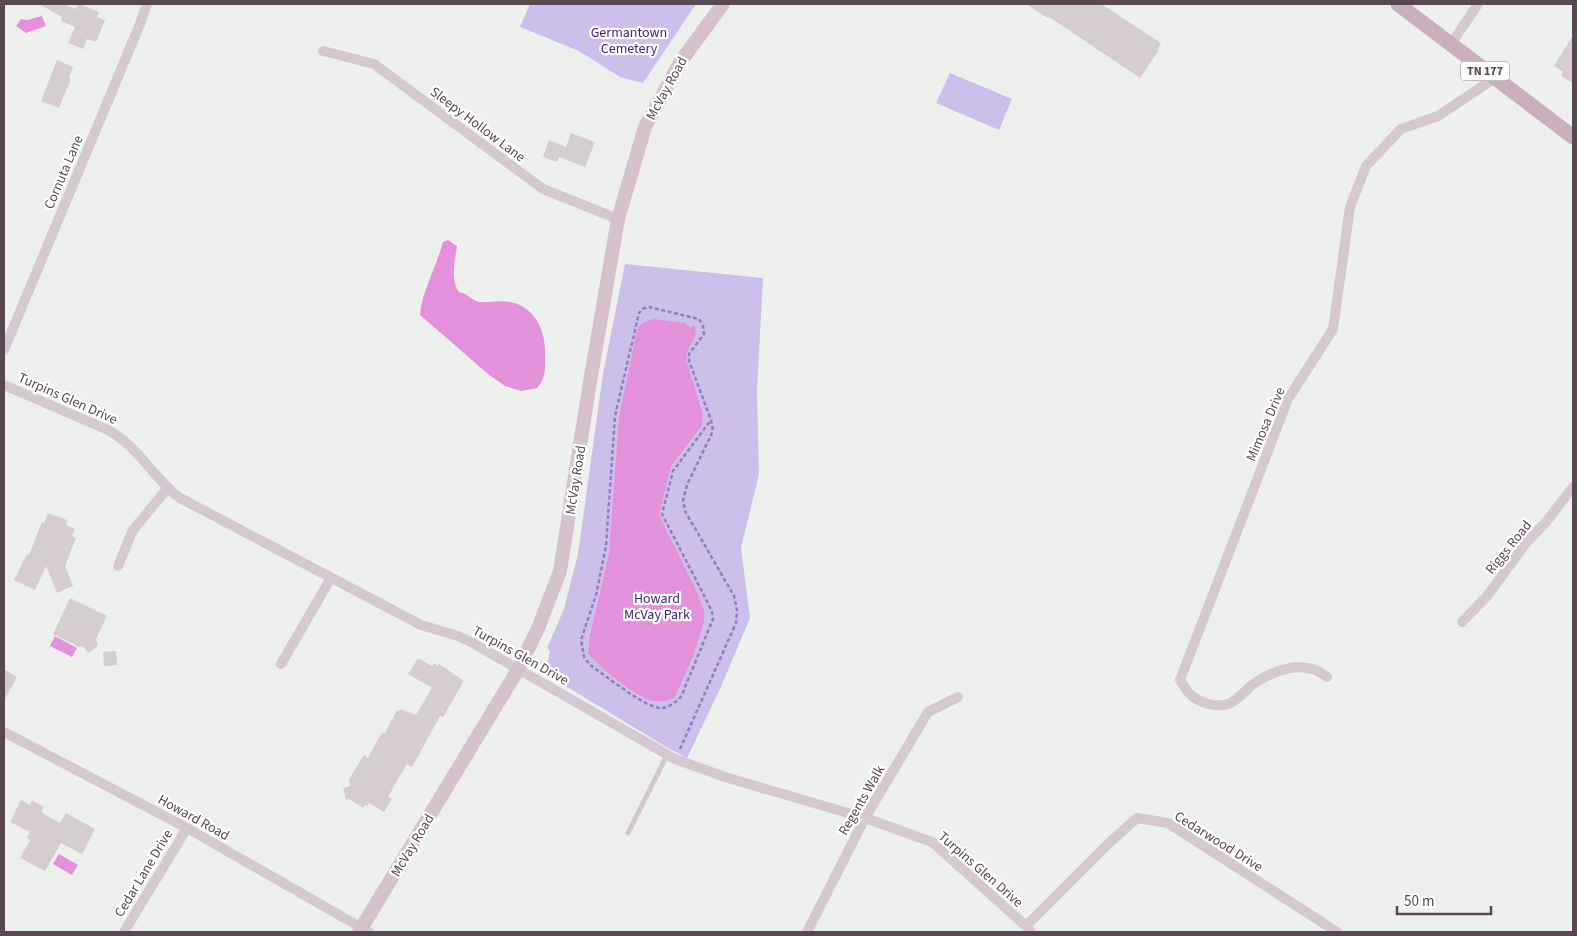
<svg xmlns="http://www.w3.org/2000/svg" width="1577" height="936" font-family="'Source Sans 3',sans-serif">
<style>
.green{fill:#ccbfea}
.water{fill:#e391da}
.building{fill:#d5cdd0}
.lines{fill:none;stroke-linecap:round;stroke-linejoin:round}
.path{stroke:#997bc5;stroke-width:2.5;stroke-dasharray:4 2.5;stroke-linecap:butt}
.lane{stroke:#d6c8d1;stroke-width:5}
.street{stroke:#d6c8d1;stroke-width:10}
.secondary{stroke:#d5c2cd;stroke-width:14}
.primary{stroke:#cab0bf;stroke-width:15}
.labels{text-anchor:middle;stroke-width:4.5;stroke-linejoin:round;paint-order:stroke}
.shield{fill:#fff;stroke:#8b7e86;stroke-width:1}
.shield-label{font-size:12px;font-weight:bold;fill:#594752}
.park-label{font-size:14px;fill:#411f73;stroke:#fff}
.street-label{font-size:14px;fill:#594752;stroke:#fff}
</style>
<rect width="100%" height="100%" fill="#eef0ee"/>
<g class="green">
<polygon points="530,4 696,4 643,83 620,77 579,51 520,27"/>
<polygon points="950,73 1012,99 999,130 936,103"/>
<path d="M625,264l138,14 -6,112 2,84 -18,74 9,70 -30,71 -33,69 -19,-10 -114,-69c-7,-10 -7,-16 -4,-28l-3,-3 17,-39 14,-55 25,-180z"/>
</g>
<g class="water">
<polygon points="42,16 46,26 26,33 16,26 21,19 27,20"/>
<path d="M448,240l9,6c-2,14 -7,33 2,46 8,1 12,8 20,10 10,1 21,-2 31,0 26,5 36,30 35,53 0,14 1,23 -8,33l-16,3 -16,-5 -17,-12 -68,-59c1,-21 17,-50 23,-73z"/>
<path d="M654,319l31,4 6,5 2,-3 3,3 -1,9 -8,15 -1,7 17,56 -1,10 -31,41 -12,49 36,73 9,22v11l-10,33 -19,43c-5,4 -19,6 -26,3 -17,-7 -49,-32 -61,-47l2,-17 19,-83 10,-136 18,-87c4,-7 9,-9 17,-11z"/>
<polygon points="55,636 77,648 72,657 50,646"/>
<polygon points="59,854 78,865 72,875 53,864"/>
</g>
<g class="building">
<polygon points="39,4 63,4 76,9 78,4 79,4 99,12 97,17 105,20 96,42 87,39 83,49 68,43 75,27 61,21 62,17"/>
<polygon points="1026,4 1101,4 1161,43 1158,49 1159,50 1140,78 1049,17 1048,18"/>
<polygon points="1573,35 1573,83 1561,76 1563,72 1554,66"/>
<polygon points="57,60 73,67 69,78 71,79 59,108 41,101"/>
<polygon points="571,133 595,142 585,167 559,157 557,162 543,157 549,140 566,147"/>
<polygon points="48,513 67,520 66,525 75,529 72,536 76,538 65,566 73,586 57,593 46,566 35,590 14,580 27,554 29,555 42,522 44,523"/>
<polygon points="70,598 107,616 96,639 98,646 88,653 83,646 79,647 53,634"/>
<polygon points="116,651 117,665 104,666 103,652"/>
<polygon points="418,658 432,666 434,663 438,666 439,664 464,681 443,717 440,716 412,767 407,764 406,765 388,797 392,799 384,812 369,803 367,806 365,805 363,808 349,799 346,800 343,788 350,786 349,780 351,776 364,755 368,758 382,732 385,733 397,710 399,711 400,709 416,715 432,688 408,674"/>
<polygon points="4,669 17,677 4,701"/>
<polygon points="21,800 30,805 32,800 44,807 41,812 60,823 66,813 95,829 82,854 61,843 45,871 20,858 30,840 27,838 30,832 10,822"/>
</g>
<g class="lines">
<path class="path" d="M680,749l56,-126 1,-13 -3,-14 -49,-85 -2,-11 4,-15 26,-54 -2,-11 -22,-59v-7l15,-20 -1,-8 -4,-7 -50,-12 -7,2 -3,4 -24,103 -9,130 -10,49 -15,45 3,17 6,8c15,10 55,43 71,43 8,0 14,-6 20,-11l32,-78 -1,-8 -50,-97 11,-43 38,-51"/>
<polyline class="lane" points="628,833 667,755"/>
<g class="street">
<polyline points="1451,44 1478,4"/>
<polyline points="323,51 374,64 543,189 618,219"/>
<polyline points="4,350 140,24 147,4"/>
<path d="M4,385l104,45c30,16 45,48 72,68l241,127 37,11 13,6 204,117 50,18 140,41 67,24 94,84 5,6"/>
<polyline points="118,566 133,530 167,489"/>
<polyline points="1462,622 1488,595 1526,543 1546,522 1573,487"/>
<polyline points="281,664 331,578"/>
<path d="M1327,677c-22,-19 -54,-7 -75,8 -7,6 -15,16 -24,19 -11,4 -28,-1 -37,-9 -4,-4 -8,-10 -11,-15l108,-281 45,-70 17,-122 16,-41 35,-37 37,-13 57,-38"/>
<polyline points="4,732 187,828 369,932"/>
<polyline points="1026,926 1108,844 1137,818 1168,823 1337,932"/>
<polyline points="124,932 187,828"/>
<polyline points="807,932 865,818 928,712 958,697"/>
</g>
<polyline class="secondary" points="359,932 519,668 539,626 560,571 590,382 618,219 645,127 681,61 723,4"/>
<polyline class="primary" points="1398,4 1573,137"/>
</g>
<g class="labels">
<rect class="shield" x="1461" y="61.5" width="48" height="19" rx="4"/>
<g class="shield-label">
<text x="1485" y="75">TN 177</text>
</g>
<g class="park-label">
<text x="629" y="37">Germantown<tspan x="629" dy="16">Cemetery</tspan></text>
<text x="657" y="603">Howard<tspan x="657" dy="16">McVay Park</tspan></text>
</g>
<g class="street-label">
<text transform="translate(666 88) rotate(-61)" y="5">McVay Road</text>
<text transform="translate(478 124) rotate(37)" y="5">Sleepy Hollow Lane</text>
<text transform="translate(63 172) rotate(-67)" y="5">Cornuta Lane</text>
<text transform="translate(68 398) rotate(24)" y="5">Turpins Glen Drive</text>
<text transform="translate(1265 424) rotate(-67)" y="5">Mimosa Drive</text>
<text transform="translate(575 480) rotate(-81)" y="5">McVay Road</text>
<text transform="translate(1508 547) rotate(-51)" y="5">Riggs Road</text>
<text transform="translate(521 655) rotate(29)" y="5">Turpins Glen Drive</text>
<text transform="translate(861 800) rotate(-60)" y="5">Regents Walk</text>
<text transform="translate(194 817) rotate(29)" y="5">Howard Road</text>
<text transform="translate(1219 841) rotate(32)" y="5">Cedarwood Drive</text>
<text transform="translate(412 845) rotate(-59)" y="5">McVay Road</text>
<text transform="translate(981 869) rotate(41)" y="5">Turpins Glen Drive</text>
<text transform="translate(143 873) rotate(-59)" y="5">Cedar Lane Drive</text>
</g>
</g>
<rect width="1577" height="936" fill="none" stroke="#594752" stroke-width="10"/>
<path d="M1397 906v8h94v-8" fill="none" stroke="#594752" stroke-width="2.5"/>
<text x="1404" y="906" font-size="15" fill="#594752" stroke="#ffffff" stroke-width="4" paint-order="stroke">50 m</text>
</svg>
